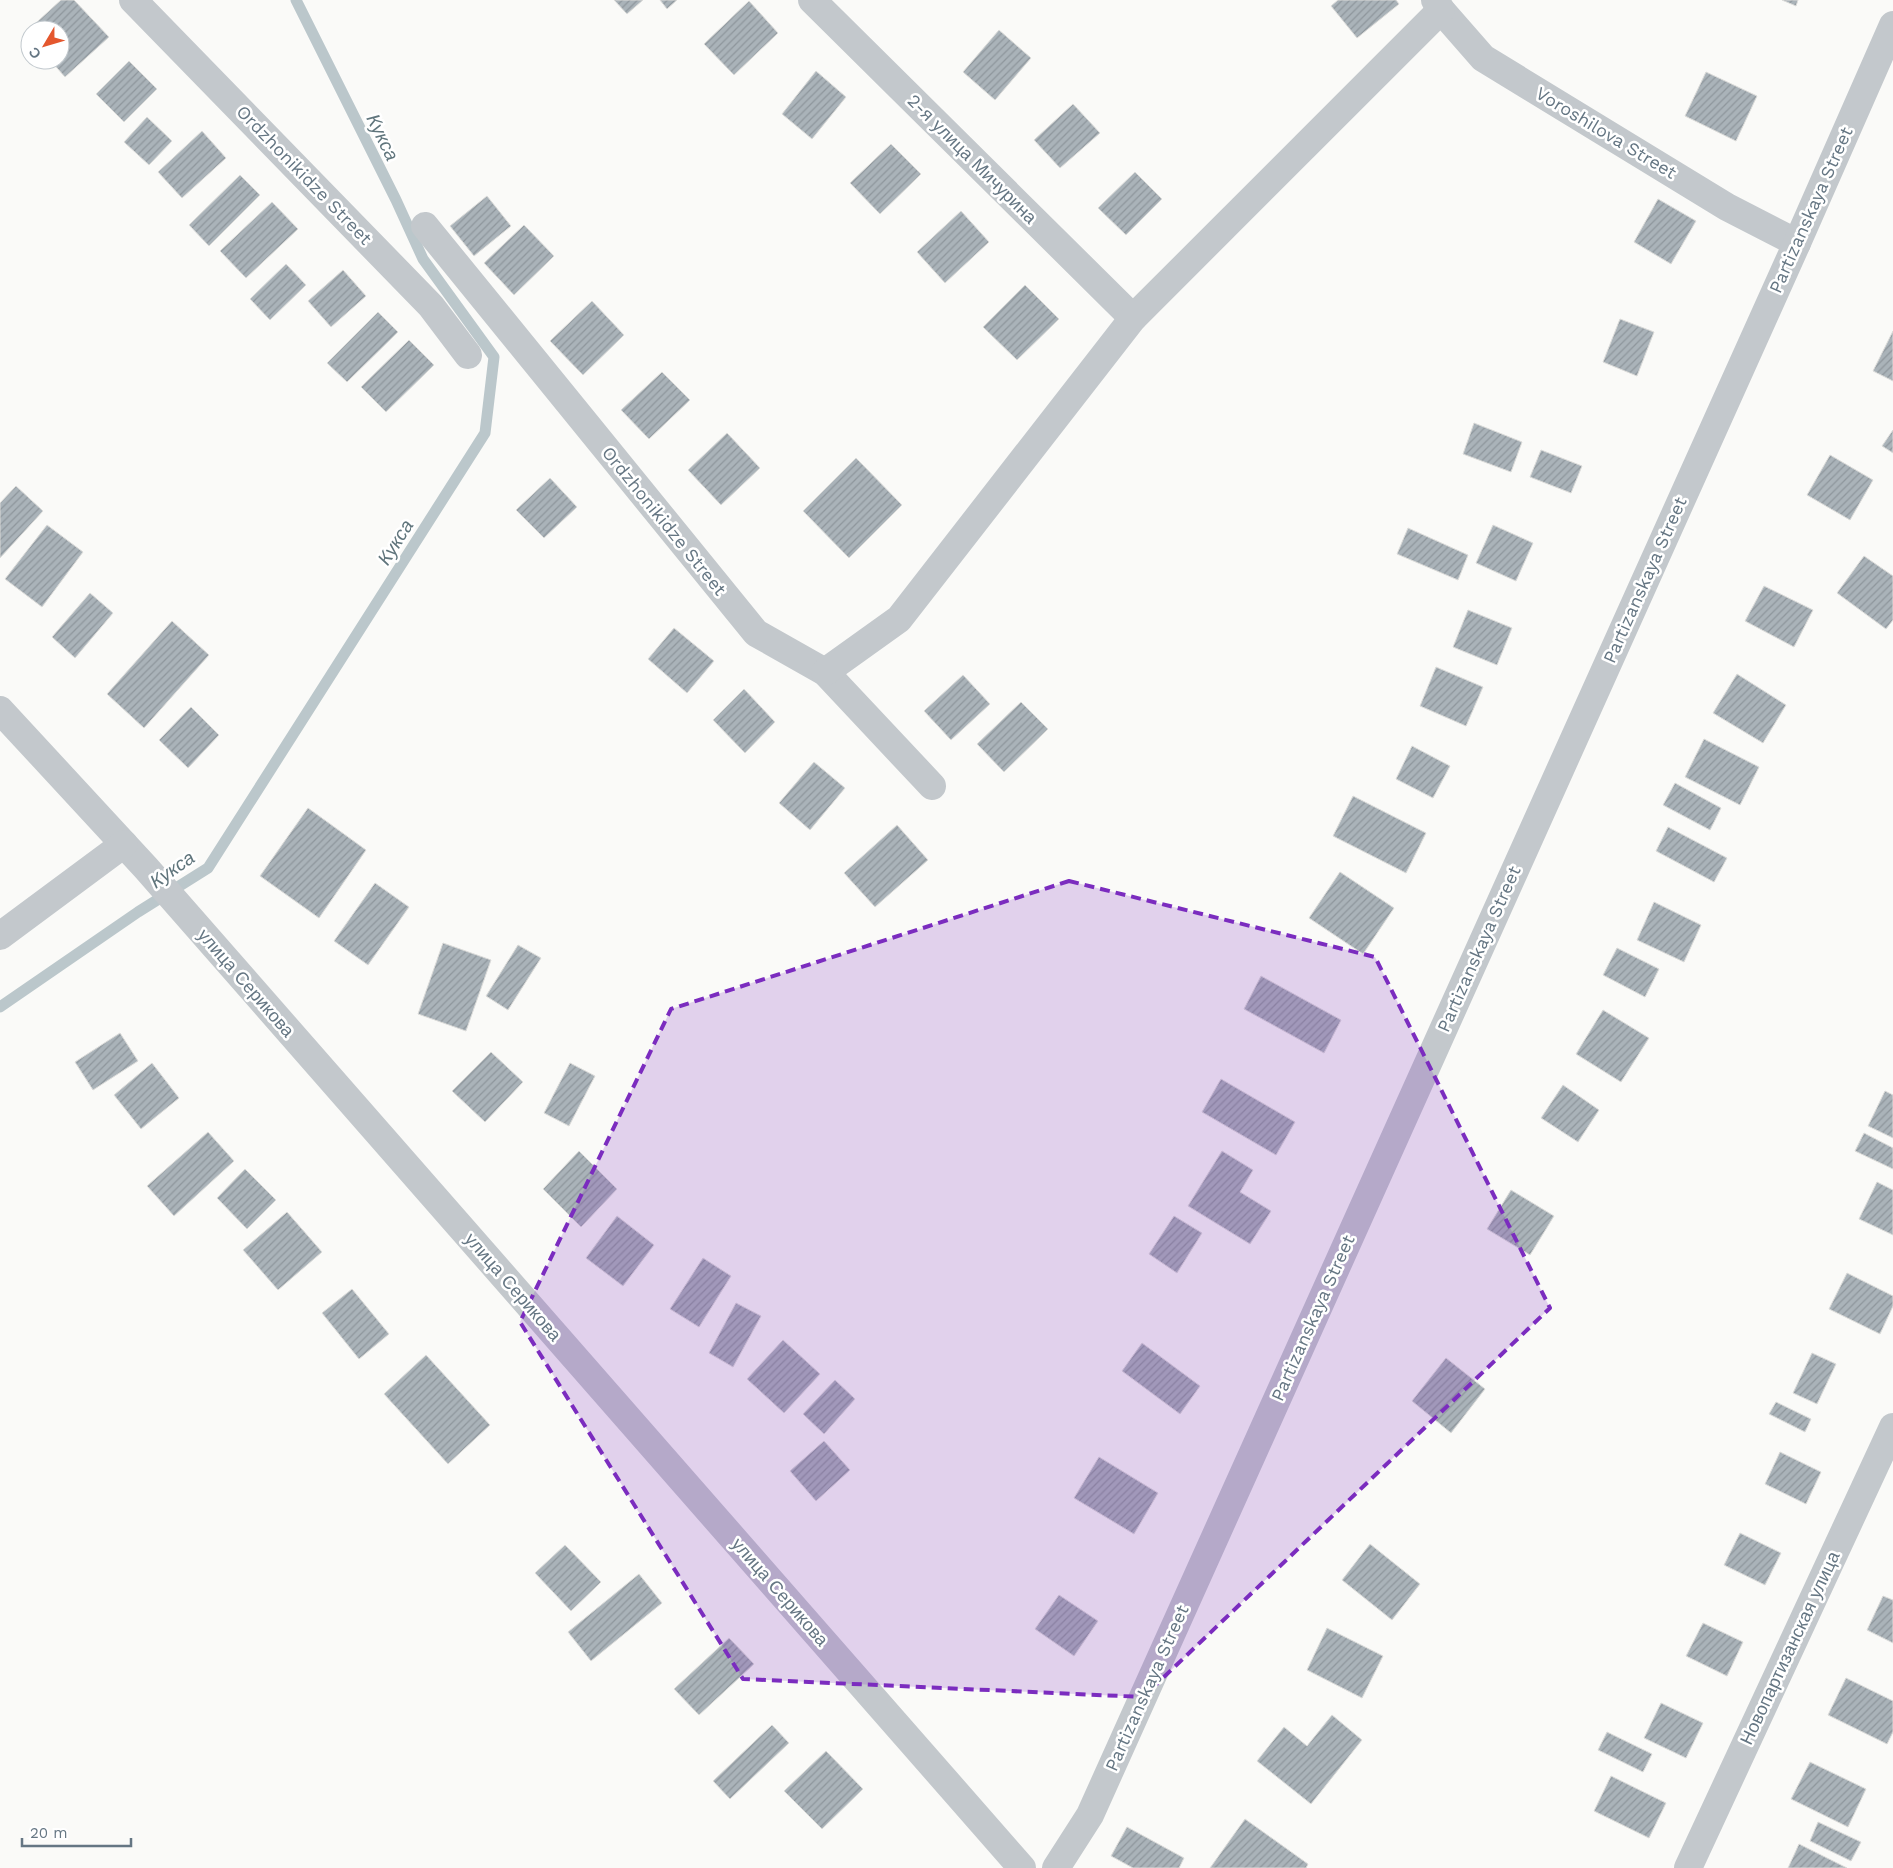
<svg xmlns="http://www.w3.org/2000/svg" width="1893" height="1868" font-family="'Work Sans',sans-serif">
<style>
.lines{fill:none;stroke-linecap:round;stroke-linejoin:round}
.stream{stroke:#bbc7cb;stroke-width:11}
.building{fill:url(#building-hatch);stroke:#dcdcda}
.minor{stroke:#c3c8cc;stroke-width:28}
.marked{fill:#7b2cbf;fill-opacity:0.2;stroke:#7b2cbf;stroke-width:4;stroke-dasharray:10 6;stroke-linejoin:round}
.labels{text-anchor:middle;stroke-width:5;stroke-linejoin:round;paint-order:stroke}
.street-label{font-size:18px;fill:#657683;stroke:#fff}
.water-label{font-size:19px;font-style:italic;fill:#60757c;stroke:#fff}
</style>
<defs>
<pattern id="building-hatch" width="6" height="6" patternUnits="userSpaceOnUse" patternTransform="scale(1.25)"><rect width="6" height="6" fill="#aab3b9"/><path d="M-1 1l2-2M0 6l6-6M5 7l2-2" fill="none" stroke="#8e969c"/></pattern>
</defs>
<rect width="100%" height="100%" fill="#fafaf8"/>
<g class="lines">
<polyline class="stream" points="0,1007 138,912 208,868 485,433 494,357 423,259 396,200 296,0"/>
</g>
<g class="building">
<polygon points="61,0 74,0 109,37 65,77 50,60 60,60 60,30 30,30 30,38 25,33"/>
<polygon points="614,0 643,0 627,14"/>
<polygon points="660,0 677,0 667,9"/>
<polygon points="1338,0 1396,0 1399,4 1357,38 1331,6"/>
<polygon points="1782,0 1798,0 1796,6"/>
<polygon points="749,1 778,33 734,75 704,44"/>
<polygon points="999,30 1031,58 995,100 963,72"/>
<polygon points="129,61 157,89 124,122 96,94"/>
<polygon points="816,71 846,97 812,139 782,114"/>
<polygon points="1706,72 1757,96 1736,141 1685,116"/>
<polygon points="1073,104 1100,133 1060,168 1034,140"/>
<polygon points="147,117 172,141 149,165 124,142"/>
<polygon points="202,131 226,158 182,198 158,172"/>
<polygon points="891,144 921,174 880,214 850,183"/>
<polygon points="1135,172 1162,199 1126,235 1098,208"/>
<polygon points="240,175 260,195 209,246 189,225"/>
<polygon points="487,196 511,226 474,256 450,226"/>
<polygon points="1658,199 1696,221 1671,264 1634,242"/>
<polygon points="272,202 298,229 246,278 220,251"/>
<polygon points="961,211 989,242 945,283 917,252"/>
<polygon points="524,225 554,256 514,295 484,263"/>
<polygon points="286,264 306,285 270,320 250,299"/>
<polygon points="343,270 366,296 331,327 308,301"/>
<polygon points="1025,285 1059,319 1017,360 983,327"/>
<polygon points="592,301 624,335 583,375 550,341"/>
<polygon points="378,312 398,332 347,382 327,363"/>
<polygon points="1620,319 1654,332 1637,376 1603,362"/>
<polygon points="1893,331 1893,381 1873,371"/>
<polygon points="409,340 434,365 386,412 361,387"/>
<polygon points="662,372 690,400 649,439 621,410"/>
<polygon points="1474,423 1522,442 1511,472 1463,454"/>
<polygon points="1893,430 1893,453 1882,446"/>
<polygon points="727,433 760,468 721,505 688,470"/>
<polygon points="1541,450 1582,466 1571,493 1530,477"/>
<polygon points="1830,455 1873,480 1850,520 1807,495"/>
<polygon points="856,458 902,505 849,558 803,511"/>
<polygon points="550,478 577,507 544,538 516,510"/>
<polygon points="16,486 43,511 0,558 0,503"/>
<polygon points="47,525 83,552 42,607 5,579"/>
<polygon points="1493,525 1533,543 1516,581 1476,563"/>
<polygon points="1408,528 1468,555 1458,580 1397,554"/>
<polygon points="1864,556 1893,576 1893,620 1886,629 1837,593"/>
<polygon points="1764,586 1813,610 1794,647 1745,621"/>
<polygon points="90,593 113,613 75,658 52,637"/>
<polygon points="1468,610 1512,628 1497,665 1453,647"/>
<polygon points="172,621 209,655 144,728 107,694"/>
<polygon points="674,628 714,661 687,693 648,659"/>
<polygon points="1436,667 1483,687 1466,726 1420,706"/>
<polygon points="1737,674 1786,705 1763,743 1713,713"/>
<polygon points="963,675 990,704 951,740 924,711"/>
<polygon points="744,689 775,722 745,753 713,720"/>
<polygon points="1021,702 1048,729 1004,772 977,744"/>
<polygon points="191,707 219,735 188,768 159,740"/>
<polygon points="1704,739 1759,767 1740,805 1685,777"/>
<polygon points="1412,746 1450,766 1433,798 1396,779"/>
<polygon points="814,762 845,788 810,830 779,803"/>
<polygon points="1675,783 1721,808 1710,830 1663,805"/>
<polygon points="1353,796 1426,833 1406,873 1333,836"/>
<polygon points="308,808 366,850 319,918 260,876"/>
<polygon points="897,825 928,860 875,907 844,873"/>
<polygon points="1668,827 1727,858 1714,882 1656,851"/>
<polygon points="1340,872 1394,908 1363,954 1309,918"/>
<polygon points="375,883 409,907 368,965 334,941"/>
<polygon points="1654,902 1701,925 1684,962 1637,940"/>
<polygon points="443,943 491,960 466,1031 418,1014"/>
<polygon points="518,945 541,958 508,1010 486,996"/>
<polygon points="1617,948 1659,969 1645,997 1603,975"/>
<polygon points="1261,976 1341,1020 1324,1053 1244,1009"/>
<polygon points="1603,1010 1649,1038 1621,1082 1576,1054"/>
<polygon points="120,1033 138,1061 93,1090 75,1062"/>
<polygon points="491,1052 523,1082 485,1122 452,1091"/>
<polygon points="152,1063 179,1098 141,1129 114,1095"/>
<polygon points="570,1063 595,1076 569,1126 544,1113"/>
<polygon points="1221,1079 1295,1122 1276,1155 1202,1112"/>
<polygon points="1563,1085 1599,1110 1578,1142 1541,1118"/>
<polygon points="1885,1091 1893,1095 1893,1138 1868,1126"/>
<polygon points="208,1132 234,1161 174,1216 147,1186"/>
<polygon points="1864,1133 1893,1148 1893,1169 1855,1151"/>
<polygon points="579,1151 617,1189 581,1227 543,1189"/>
<polygon points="1222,1151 1253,1170 1240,1192 1271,1211 1250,1244 1188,1206"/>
<polygon points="245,1169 276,1200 247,1229 217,1198"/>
<polygon points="1877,1182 1893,1190 1893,1235 1859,1219"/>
<polygon points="1511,1190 1554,1216 1530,1255 1487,1229"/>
<polygon points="287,1212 322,1252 278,1290 243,1250"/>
<polygon points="617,1216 654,1245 623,1286 586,1258"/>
<polygon points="1174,1216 1202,1233 1177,1273 1149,1254"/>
<polygon points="703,1258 731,1276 699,1327 670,1309"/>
<polygon points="1847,1273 1893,1296 1893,1306 1880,1334 1829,1309"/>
<polygon points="352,1289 389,1334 359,1359 322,1313"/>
<polygon points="736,1303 761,1316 733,1367 709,1353"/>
<polygon points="783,1340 820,1374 784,1413 747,1379"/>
<polygon points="1142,1343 1200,1386 1180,1414 1122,1371"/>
<polygon points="1812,1353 1836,1364 1817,1404 1793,1393"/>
<polygon points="426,1355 490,1425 448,1464 384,1394"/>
<polygon points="1446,1358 1485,1389 1451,1433 1412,1401"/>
<polygon points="835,1380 855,1399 824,1434 803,1414"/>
<polygon points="1776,1402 1811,1419 1805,1432 1769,1414"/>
<polygon points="824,1441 850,1470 816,1501 790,1471"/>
<polygon points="1780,1452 1821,1472 1806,1504 1765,1484"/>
<polygon points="1099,1457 1158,1493 1134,1534 1074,1498"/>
<polygon points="1740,1533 1781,1553 1765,1585 1724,1565"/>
<polygon points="1370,1544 1420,1584 1392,1620 1342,1580"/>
<polygon points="565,1545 601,1582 571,1611 535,1573"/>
<polygon points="639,1574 662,1603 591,1661 568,1632"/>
<polygon points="1059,1595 1098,1621 1074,1656 1035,1629"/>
<polygon points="1883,1596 1893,1600 1893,1643 1867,1630"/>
<polygon points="1703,1623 1743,1642 1727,1676 1686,1656"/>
<polygon points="1327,1628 1383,1656 1362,1698 1307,1670"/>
<polygon points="729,1638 754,1664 699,1715 674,1689"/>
<polygon points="1846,1678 1893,1701 1893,1732 1887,1744 1828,1715"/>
<polygon points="1661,1703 1703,1723 1686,1758 1644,1738"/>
<polygon points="1332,1715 1362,1740 1311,1804 1257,1761 1284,1727 1307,1746"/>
<polygon points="772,1725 789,1743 730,1799 713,1781"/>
<polygon points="1607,1732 1652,1754 1643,1772 1598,1750"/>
<polygon points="826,1751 863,1789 822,1829 784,1791"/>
<polygon points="1810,1762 1866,1789 1848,1827 1791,1799"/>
<polygon points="1611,1776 1666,1803 1649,1838 1594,1811"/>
<polygon points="1245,1819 1308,1864 1306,1868 1210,1868"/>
<polygon points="1818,1822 1861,1842 1851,1861 1810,1841"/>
<polygon points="1127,1827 1184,1858 1179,1868 1133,1868 1111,1856"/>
<polygon points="1799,1844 1847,1868 1788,1868"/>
</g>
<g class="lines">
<g class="minor">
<polyline points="133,0 431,306 468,355"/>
<polyline points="812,0 1133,318"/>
<polyline points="1435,0 1441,10 1483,58 1727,207 1797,243"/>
<polyline points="425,226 756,633 825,672 932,786"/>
<polyline points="825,672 899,619 1133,318 1441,10"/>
<polyline points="0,710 146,868 1022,1868"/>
<polyline points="0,936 124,844"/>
<polyline points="1056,1868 1090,1815 1797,243 1893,25"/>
<polyline points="1688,1868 1893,1427"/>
</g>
</g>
<path class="marked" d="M1069,881l306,76 175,351 -407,389 -400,-18 -223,-357 151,-313z"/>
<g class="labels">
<g class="street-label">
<text transform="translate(1606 133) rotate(31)" y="6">Voroshilova Street</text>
<text transform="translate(972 159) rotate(45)" y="6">2-я улица Мичурина</text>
<text transform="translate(304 175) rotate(46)" y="6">Ordzhonikidze Street</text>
<text transform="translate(1811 210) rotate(-66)" y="6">Partizanskaya Street</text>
<text transform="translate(664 521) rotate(51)" y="6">Ordzhonikidze Street</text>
<text transform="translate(1645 580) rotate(-66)" y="6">Partizanskaya Street</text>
<text transform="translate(1479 949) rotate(-66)" y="6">Partizanskaya Street</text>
<text transform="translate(246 983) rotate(49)" y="6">улица Серикова</text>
<text transform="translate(513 1287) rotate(49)" y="6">улица Серикова</text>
<text transform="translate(1313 1318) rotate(-66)" y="6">Partizanskaya Street</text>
<text transform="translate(780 1592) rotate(49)" y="6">улица Серикова</text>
<text transform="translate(1790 1648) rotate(-65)" y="6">Новопартизанская улица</text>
<text transform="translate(1147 1688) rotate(-66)" y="6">Partizanskaya Street</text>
</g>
<g class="water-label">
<text transform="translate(383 137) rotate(64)" y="7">Кукса</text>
<text transform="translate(395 542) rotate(-58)" y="7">Кукса</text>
<text transform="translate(172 869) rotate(-35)" y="7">Кукса</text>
</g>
</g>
<g transform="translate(45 45) rotate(232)"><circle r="24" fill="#ffffff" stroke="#c1c8cd"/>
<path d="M0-4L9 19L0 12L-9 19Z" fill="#e4572e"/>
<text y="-8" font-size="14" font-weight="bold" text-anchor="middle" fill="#657683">С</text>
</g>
<path d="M22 1838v8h109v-8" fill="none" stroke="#657683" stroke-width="2.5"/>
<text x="30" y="1838" font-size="15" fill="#657683" stroke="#ffffff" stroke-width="4" paint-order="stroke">20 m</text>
</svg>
